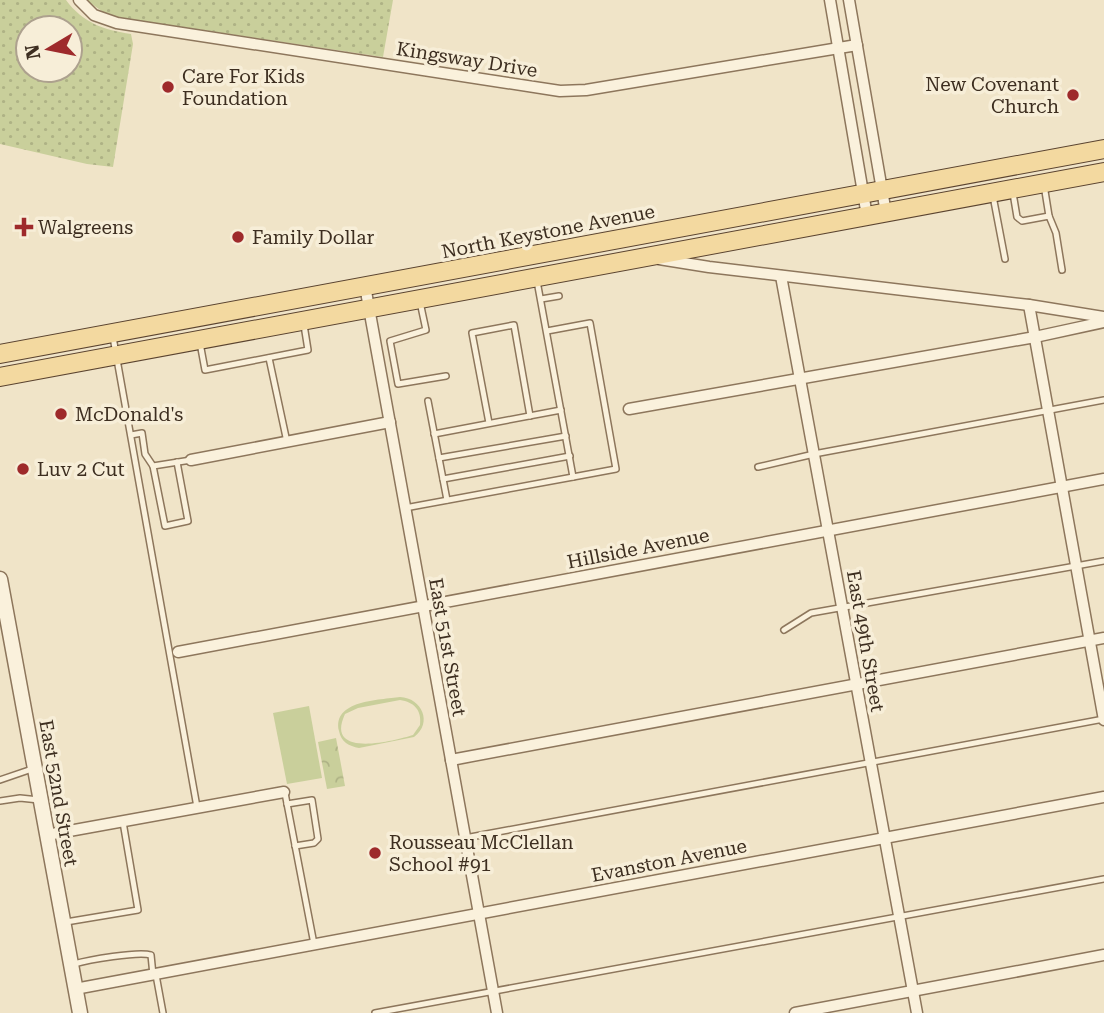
<svg xmlns="http://www.w3.org/2000/svg" width="1104" height="1013" font-family="'Roboto Serif',serif">
<style>
.grass{fill:url(#grass-dots);fill-rule:evenodd}
.forest{fill:url(#forest-crowns)}
.garden{fill:#c9cf9b;fill-rule:evenodd}
.lines{fill:none;stroke-linecap:round;stroke-linejoin:round}
.service-casing{stroke:#8d765c;stroke-width:8}
.minor-casing{stroke:#8d765c;stroke-width:13}
.tertiary-casing{stroke:#8d765c;stroke-width:17}
.primary-casing{stroke:#5b4430;stroke-width:20}
.service{stroke:#faf1dc;stroke-width:5}
.minor{stroke:#faf1dc;stroke-width:10}
.tertiary{stroke:#faf1dc;stroke-width:14}
.primary{stroke:#f3d9a0;stroke-width:18}
.poi-dot{fill:#9e2a2b;stroke:#f7eed8;stroke-width:2.5}
.labels{text-anchor:middle;stroke-width:7;stroke-linejoin:round;paint-order:stroke}
.street-label{font-size:19px;fill:#3d2e20;stroke:#f7eed8}
.poi-label{font-size:19px;fill:#3d2e20;stroke:#f7eed8;text-anchor:start}
</style>
<defs>
<pattern id="grass-dots" width="8" height="8" patternUnits="userSpaceOnUse" patternTransform="scale(1.75)"><rect width="8" height="8" fill="#c9cf9b"/><path d="M2 2h.1M6 6h.1" fill="none" stroke="#aeb285" stroke-width="1.8" stroke-linecap="round"/></pattern>
<pattern id="forest-crowns" width="20" height="18" patternUnits="userSpaceOnUse" patternTransform="scale(1.75)"><rect width="20" height="18" fill="#c9cf9b"/><path d="M2 6a3 3 0 1 1 6 0M12 15a3 3 0 1 1 6 0" fill="none" stroke="#aeb285"/></pattern>
</defs>
<rect width="100%" height="100%" fill="#f0e4c8"/>
<g class="grass">
<path d="M0,0h66c17,23 38,30 65,34l2,10 -20,123 -26,-3 -87,-20zM70,28v42h-42v-42z"/>
<polygon points="86,0 393,0 383,57 109,16"/>
</g>
<polygon class="forest" points="336,738 345,786 327,789 318,742"/>
<g class="garden">
<path d="M400,697c22,1 33,26 14,40l-55,11c-10,-2 -18,-6 -20,-17 -7,-31 41,-31 61,-34zM400,700c14,2 22,10 20,25l-7,10c-19,6 -89,24 -68,-21l13,-6z"/>
<polygon points="309,706 322,778 287,784 273,713"/>
</g>
<g class="lines">
<defs>
<g id="service">
<polyline points="1044,185 1049,216"/>
<polyline points="1013,193 1017,217 1022,221 1049,216 1056,233 1062,270"/>
<polyline points="993,196 1005,259"/>
<polyline points="537,281 573,477 616,469 590,323 547,331"/>
<polyline points="541,299 559,296"/>
<polyline points="420,302 426,330 390,341 398,384 446,376"/>
<polyline points="113,337 197,807"/>
<polyline points="200,343 205,370 308,350 304,325"/>
<polyline points="269,358 287,442"/>
<polyline points="428,401 447,500"/>
<polyline points="489,423 472,333 514,325 530,416"/>
<polyline points="434,434 561,410"/>
<polyline points="131,435 142,433 145,454 153,466 191,460"/>
<polyline points="439,458 566,436"/>
<polyline points="153,466 165,526 188,521 177,462"/>
<polyline points="758,467 814,454 1104,400"/>
<polyline points="443,479 570,456"/>
<polyline points="405,508 573,477"/>
<polyline points="784,630 811,613 1104,561"/>
<polyline points="0,780 32,769"/>
<polyline points="285,793 314,944"/>
<polyline points="0,801 20,798 39,800"/>
<polyline points="287,804 312,800 318,839 314,843 295,846"/>
<polyline points="465,838 1104,719"/>
<polyline points="66,922 138,910 123,822"/>
<path d="M74,964c14,-4 64,-13 77,-9l2,20"/>
<polyline points="156,975 163,1013"/>
<polyline points="375,1013 1104,879"/>
</g>
<g id="minor">
<polyline points="79,0 94,15 117,23 560,91 586,90 857,45"/>
<polyline points="830,0 867,216"/>
<polyline points="849,0 886,213"/>
<polyline points="659,259 709,267 1029,305 1104,317"/>
<polyline points="781,276 917,1013"/>
<polyline points="365,286 497,1013"/>
<polyline points="1029,305 1104,720"/>
<polyline points="629,409 1035,337 1104,322"/>
<polyline points="191,460 390,422"/>
<polyline points="178,652 1104,479"/>
<polyline points="451,760 1104,638"/>
<polyline points="47,835 284,792"/>
<polyline points="75,989 1104,797"/>
<polyline points="795,1013 1104,955"/>
</g>
<polyline id="tertiary" points="0,579 80,1013"/>
<g id="primary">
<polyline points="0,354 1104,149"/>
<polyline points="0,377 1104,172"/>
</g>
</defs>
<use href="#service" class="service-casing"/>
<use href="#minor" class="minor-casing"/>
<use href="#tertiary" class="tertiary-casing"/>
<use href="#primary" class="primary-casing"/>
<use href="#service" class="service"/>
<use href="#minor" class="minor"/>
<use href="#tertiary" class="tertiary"/>
<use href="#primary" class="primary"/>
</g>
<g class="poi-dot">
<circle cx="168" cy="87" r="7"/>
<circle cx="1073" cy="95" r="7"/>
<path d="M20.5 216.5h7v7h7v7h-7v7h-7v-7h-7v-7h7z"/>
<circle cx="238" cy="237" r="7"/>
<circle cx="61" cy="414" r="7"/>
<circle cx="23" cy="469" r="7"/>
<circle cx="375" cy="853" r="7"/>
</g>
<g class="labels">
<g class="street-label">
<text transform="translate(467 59) rotate(9)" y="7">Kingsway Drive</text>
<text transform="translate(548 231) rotate(-11)" y="7">North Keystone Avenue</text>
<text transform="translate(638 548) rotate(-11)" y="7">Hillside Avenue</text>
<text transform="translate(866 641) rotate(80)" y="7">East 49th Street</text>
<text transform="translate(448 647) rotate(80)" y="7">East 51st Street</text>
<text transform="translate(59 793) rotate(80)" y="7">East 52nd Street</text>
<text transform="translate(669 860) rotate(-11)" y="7">Evanston Avenue</text>
</g>
<g class="poi-label">
<text x="182" y="83">Care For Kids<tspan x="182" dy="22">Foundation</tspan></text>
<text x="1059" y="91" text-anchor="end">New Covenant<tspan x="1059" dy="22">Church</tspan></text>
<text x="38" y="234">Walgreens</text>
<text x="252" y="244">Family Dollar</text>
<text x="75" y="421">McDonald's</text>
<text x="37" y="476">Luv 2 Cut</text>
<text x="389" y="849">Rousseau McClellan<tspan x="389" dy="22">School #91</tspan></text>
</g>
</g>
<g transform="translate(49 49) rotate(260)"><circle r="33" fill="#f7eed8" stroke="#ada18e" stroke-width="2"/>
<path d="M0-5L12 26L0 18L-12 26Z" fill="#9e2a2b"/>
<text y="-10" font-size="19" font-weight="bold" text-anchor="middle" fill="#3d2e20">N</text>
</g>
</svg>
